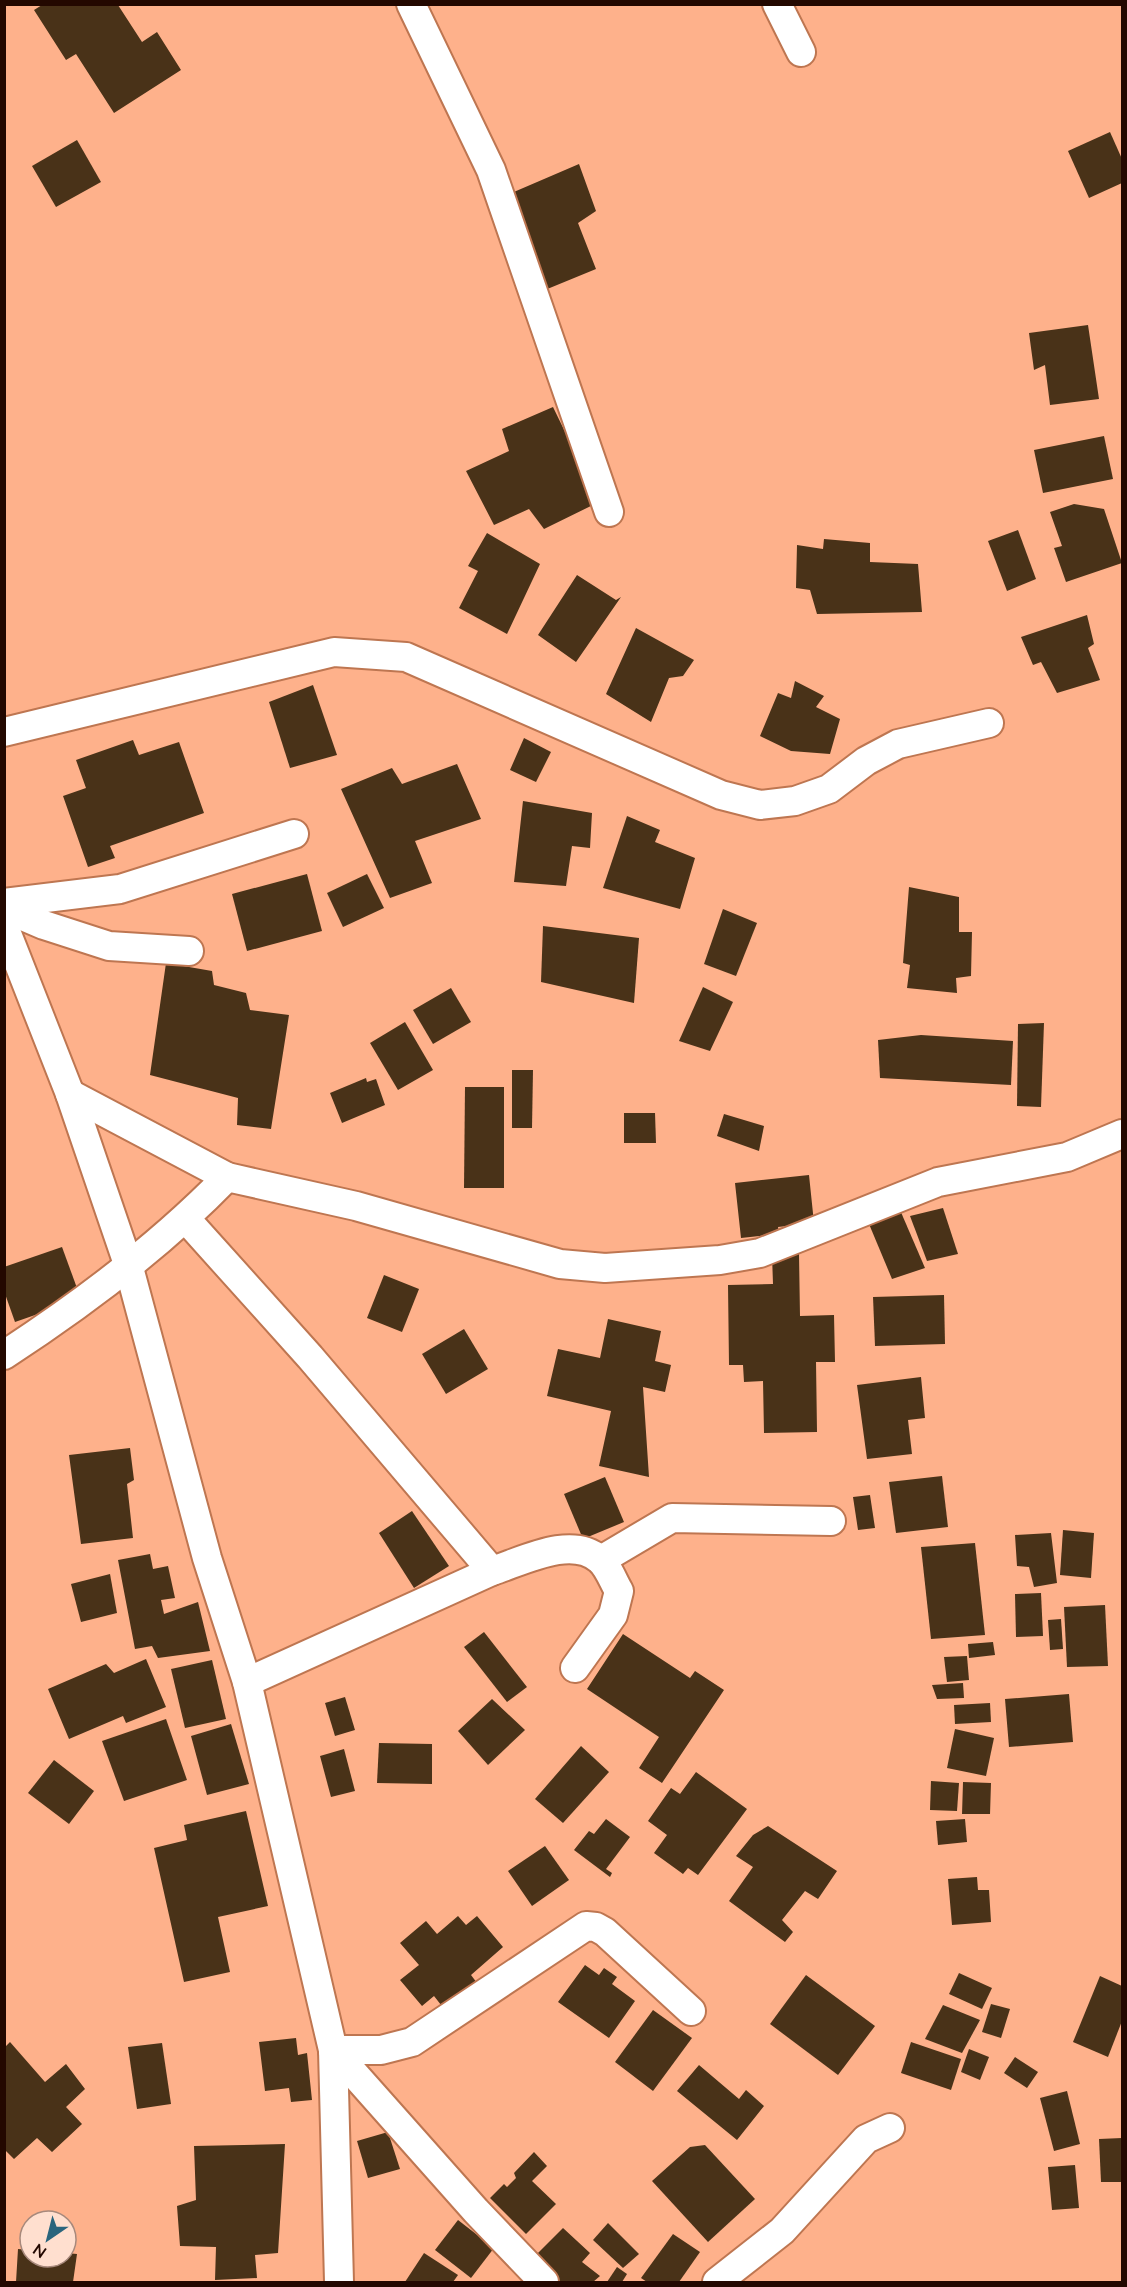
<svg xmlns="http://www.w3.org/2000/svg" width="1127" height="2287" font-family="'Nunito Sans',sans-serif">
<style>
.building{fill:#493218}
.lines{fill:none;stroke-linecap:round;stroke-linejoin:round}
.street-casing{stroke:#be7651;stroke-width:32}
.street{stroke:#fff;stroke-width:28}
</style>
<rect width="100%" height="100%" fill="#feb18b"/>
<g class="building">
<polygon points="42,5 118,5 142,42 157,32 181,70 114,113 76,54 66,60 34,10"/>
<polygon points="1110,132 1122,159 1122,183 1089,198 1068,151"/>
<polygon points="77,140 101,182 56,207 32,166"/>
<polygon points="579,164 596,211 578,223 596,269 540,292 507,195"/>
<polygon points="1088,325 1099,399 1050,405 1045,365 1034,370 1029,333"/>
<polygon points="553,407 599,502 544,529 529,509 494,525 466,471 509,451 502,429"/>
<polygon points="1104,436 1113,479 1043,493 1034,450"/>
<polygon points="1074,504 1104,509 1122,563 1066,582 1054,548 1062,546 1050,512"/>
<polygon points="1018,530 1036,579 1007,591 988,541"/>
<polygon points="487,533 540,564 507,634 459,608 478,571 468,566"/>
<polygon points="824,539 870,543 870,562 918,564 922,612 817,614 810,590 796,588 797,545 823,549"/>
<polygon points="577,575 616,600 621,597 576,662 538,635"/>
<polygon points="1087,615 1094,644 1088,648 1100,680 1057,693 1041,662 1033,665 1021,637"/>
<polygon points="636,628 694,660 683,676 669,678 651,722 606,694"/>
<polygon points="795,681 824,696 816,707 840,719 830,754 791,751 760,736 778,693 791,698"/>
<polygon points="313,685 337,755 290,768 269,702"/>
<polygon points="524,738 551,752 536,782 510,770"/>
<polygon points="133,740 139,755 179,742 204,813 110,846 115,858 88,867 63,796 86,788 76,760"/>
<polygon points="457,764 481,819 415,841 432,883 390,898 341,789 392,768 402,784"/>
<polygon points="523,801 592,813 590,848 572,846 566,886 514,882"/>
<polygon points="627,816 660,830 655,842 695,858 680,909 603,888"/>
<polygon points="307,874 322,931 247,951 232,894"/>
<polygon points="367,874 384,908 343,927 327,893"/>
<polygon points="909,887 959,897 959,932 972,932 971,976 956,978 957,993 907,988 910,965 903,963"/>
<polygon points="723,909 757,923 736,976 704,964"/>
<polygon points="543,926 639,938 634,1003 541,982"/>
<polygon points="166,963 212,971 214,985 246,993 250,1010 289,1015 271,1129 237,1125 238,1098 150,1075"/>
<polygon points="703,987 733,1002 710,1051 679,1041"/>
<polygon points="451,988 471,1022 433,1044 413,1010"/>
<polygon points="405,1022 433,1070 398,1090 370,1043"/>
<polygon points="1044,1023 1041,1107 1017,1106 1018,1024"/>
<polygon points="921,1035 1013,1041 1011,1085 880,1078 878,1040"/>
<polygon points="512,1070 533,1070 532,1128 512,1128"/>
<polygon points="366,1078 367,1082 376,1079 385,1105 342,1123 330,1093"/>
<polygon points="465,1087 504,1087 504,1188 464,1188"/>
<polygon points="624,1113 655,1113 656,1143 624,1143"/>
<polygon points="724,1114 764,1126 759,1151 717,1136"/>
<polygon points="809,1175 814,1223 778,1227 779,1234 741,1238 735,1183"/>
<polygon points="897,1203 925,1268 892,1279 869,1224"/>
<polygon points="943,1208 958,1254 927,1261 910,1216"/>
<polygon points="62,1247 81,1299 15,1322 4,1291 4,1267"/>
<polygon points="799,1254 800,1316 834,1315 835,1362 816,1362 817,1432 764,1433 763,1381 744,1382 743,1365 729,1365 728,1285 773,1284 772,1255"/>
<polygon points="384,1275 419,1289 402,1332 367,1318"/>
<polygon points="944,1295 945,1344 875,1346 873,1297"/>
<polygon points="608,1319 661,1331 655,1361 671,1365 665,1392 643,1387 649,1477 599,1466 611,1411 547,1396 558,1349 600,1358"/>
<polygon points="464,1329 488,1369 446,1394 422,1354"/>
<polygon points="921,1377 925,1418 908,1420 912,1454 867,1459 857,1385"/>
<polygon points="130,1448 134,1480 127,1484 133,1538 81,1544 69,1455"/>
<polygon points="942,1476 948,1527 896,1533 889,1482"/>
<polygon points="605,1477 624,1522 583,1539 564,1494"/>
<polygon points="870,1495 875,1528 858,1530 853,1497"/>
<polygon points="412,1511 449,1566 414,1588 379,1533"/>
<polygon points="1063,1530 1094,1533 1091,1578 1060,1575"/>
<polygon points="1051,1533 1057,1583 1034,1587 1029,1567 1017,1566 1015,1535"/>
<polygon points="975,1543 985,1635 931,1639 921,1547"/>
<polygon points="150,1554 153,1569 168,1566 175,1598 161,1600 164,1614 198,1602 210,1651 158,1658 152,1646 135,1649 118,1560"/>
<polygon points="110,1574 117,1613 81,1622 71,1584"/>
<polygon points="1041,1593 1043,1636 1016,1637 1015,1594"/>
<polygon points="1105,1605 1108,1666 1067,1667 1064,1607"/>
<polygon points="1061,1619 1063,1649 1050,1650 1048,1620"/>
<polygon points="484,1632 527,1687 507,1702 464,1647"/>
<polygon points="623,1634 690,1678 695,1671 724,1690 662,1783 639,1768 659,1737 587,1689"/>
<polygon points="993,1642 995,1655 969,1658 968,1644"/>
<polygon points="967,1656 969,1680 947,1682 944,1657"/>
<polygon points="146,1659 166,1707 126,1723 123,1716 69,1739 48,1689 106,1664 114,1673"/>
<polygon points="212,1660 226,1719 185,1728 171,1669"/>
<polygon points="963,1683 964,1698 937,1699 932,1685"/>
<polygon points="1069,1694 1073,1742 1009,1747 1005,1699"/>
<polygon points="345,1697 355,1730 335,1736 325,1703"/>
<polygon points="492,1699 525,1730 488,1765 458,1731"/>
<polygon points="990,1703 991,1722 955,1724 954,1705"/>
<polygon points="166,1719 187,1780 124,1801 102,1741"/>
<polygon points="231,1724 249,1784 207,1795 191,1736"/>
<polygon points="955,1729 994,1738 986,1776 947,1768"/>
<polygon points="379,1743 432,1744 432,1784 377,1783"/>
<polygon points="581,1746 609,1772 563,1823 535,1799"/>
<polygon points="344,1749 355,1791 331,1797 320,1756"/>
<polygon points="54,1760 94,1791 69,1824 28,1793"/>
<polygon points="696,1772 747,1809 698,1875 688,1868 683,1874 654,1853 667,1835 648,1821 671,1788 680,1794"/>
<polygon points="931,1781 959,1783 957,1811 930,1810"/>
<polygon points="963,1782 991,1783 990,1814 962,1814"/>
<polygon points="246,1811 268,1906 218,1917 230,1972 184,1982 154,1848 187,1840 184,1825"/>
<polygon points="606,1819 630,1837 606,1869 612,1873 610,1877 574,1850 589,1831 594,1834"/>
<polygon points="965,1819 967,1842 938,1845 936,1821"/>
<polygon points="768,1826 837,1871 818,1899 805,1891 782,1920 793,1932 785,1942 729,1901 753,1867 736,1856 753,1835"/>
<polygon points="545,1846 569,1880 532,1906 508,1871"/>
<polygon points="977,1877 978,1890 989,1890 991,1922 952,1925 948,1879"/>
<polygon points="458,1916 466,1925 477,1916 503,1947 471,1975 477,1983 445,2010 434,1996 422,2006 400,1980 419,1965 400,1943 426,1921 437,1934"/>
<polygon points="585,1965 599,1975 604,1968 617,1977 612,1984 635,2001 609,2038 558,2002"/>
<polygon points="959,1973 992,1988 982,2009 949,1994"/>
<polygon points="806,1975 875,2026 838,2075 770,2024"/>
<polygon points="1100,1976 1122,1986 1122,2021 1108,2057 1073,2042"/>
<polygon points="991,2004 1010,2009 1001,2038 982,2032"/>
<polygon points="943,2005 980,2020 962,2053 925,2039"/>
<polygon points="653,2010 692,2038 653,2091 615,2062"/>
<polygon points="296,2038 298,2055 307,2053 312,2100 291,2102 289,2088 265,2091 259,2042"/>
<polygon points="10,2042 45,2082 66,2064 85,2089 66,2107 82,2124 52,2152 37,2138 14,2159 4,2149 5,2047"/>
<polygon points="911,2042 961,2059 951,2090 901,2073"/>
<polygon points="162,2043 171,2104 137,2109 128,2047"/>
<polygon points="969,2049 989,2057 980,2080 961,2072"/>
<polygon points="1015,2057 1038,2072 1027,2088 1004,2073"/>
<polygon points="699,2065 739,2099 746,2090 764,2106 737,2140 677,2091"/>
<polygon points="1067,2091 1080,2144 1054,2151 1040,2098"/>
<polygon points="388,2132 400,2169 368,2178 357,2141"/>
<polygon points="1122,2138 1122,2182 1101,2182 1099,2139"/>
<polygon points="285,2144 278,2253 255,2255 257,2278 215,2280 216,2247 180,2246 177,2206 196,2200 194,2146"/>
<polygon points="705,2145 755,2199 708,2242 652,2181 690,2147"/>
<polygon points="534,2152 547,2166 532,2181 556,2204 526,2234 490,2198 504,2184 507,2187 516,2178 514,2173"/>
<polygon points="1075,2165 1079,2208 1052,2210 1048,2167"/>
<polygon points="458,2220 494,2248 471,2278 435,2250"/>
<polygon points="608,2223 639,2254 623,2268 593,2240"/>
<polygon points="563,2228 590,2253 582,2262 600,2276 593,2282 555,2282 532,2259"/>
<polygon points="673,2234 700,2252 679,2282 647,2282 641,2278"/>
<polygon points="18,2249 30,2250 30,2257 66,2257 66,2253 77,2254 73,2282 16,2282"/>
<polygon points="424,2253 458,2275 453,2282 405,2282"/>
<polygon points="617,2267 627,2274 622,2282 607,2282"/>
</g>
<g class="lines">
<defs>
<g id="street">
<polyline points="411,4 491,170 609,512"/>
<polyline points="777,4 801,52"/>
<polyline points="4,732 334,652 406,657 721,795 760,805 795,801 829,789 866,761 898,744 989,723"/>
<polyline points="4,903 120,889 294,834"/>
<polyline points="4,908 44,925 109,946 189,951"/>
<polyline points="4,926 70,1094 128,1264 207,1558 247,1682 333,2050 339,2282"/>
<polyline points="227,1177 356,1206 560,1264 605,1268 720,1260 760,1253 938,1182 1067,1157 1122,1134"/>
<polyline points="186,1219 310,1357 492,1571 247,1682"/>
<path d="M4,1355c80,-52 157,-110 223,-178l-157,-83"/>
<polyline points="601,1560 672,1518 831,1521"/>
<path d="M492,1571c31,-10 79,-36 107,-12 9,7 14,22 20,32l-6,24 -38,53"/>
<polyline points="333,2050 381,2050 412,2042 586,1926 596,1927 605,1932 691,2011"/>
<polyline points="333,2050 476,2211 544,2282"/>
<polyline points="717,2282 782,2231 866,2139 890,2128"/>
</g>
</defs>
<use href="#street" class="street-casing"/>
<use href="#street" class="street"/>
</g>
<rect width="1127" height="2287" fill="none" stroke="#230800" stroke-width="12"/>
<g transform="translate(48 2239) rotate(215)"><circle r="28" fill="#ffdfcf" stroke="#a7897c" stroke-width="1.5"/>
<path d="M0-4.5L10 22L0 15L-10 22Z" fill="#2a657d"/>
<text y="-9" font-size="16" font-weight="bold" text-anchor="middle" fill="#230800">N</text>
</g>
</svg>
